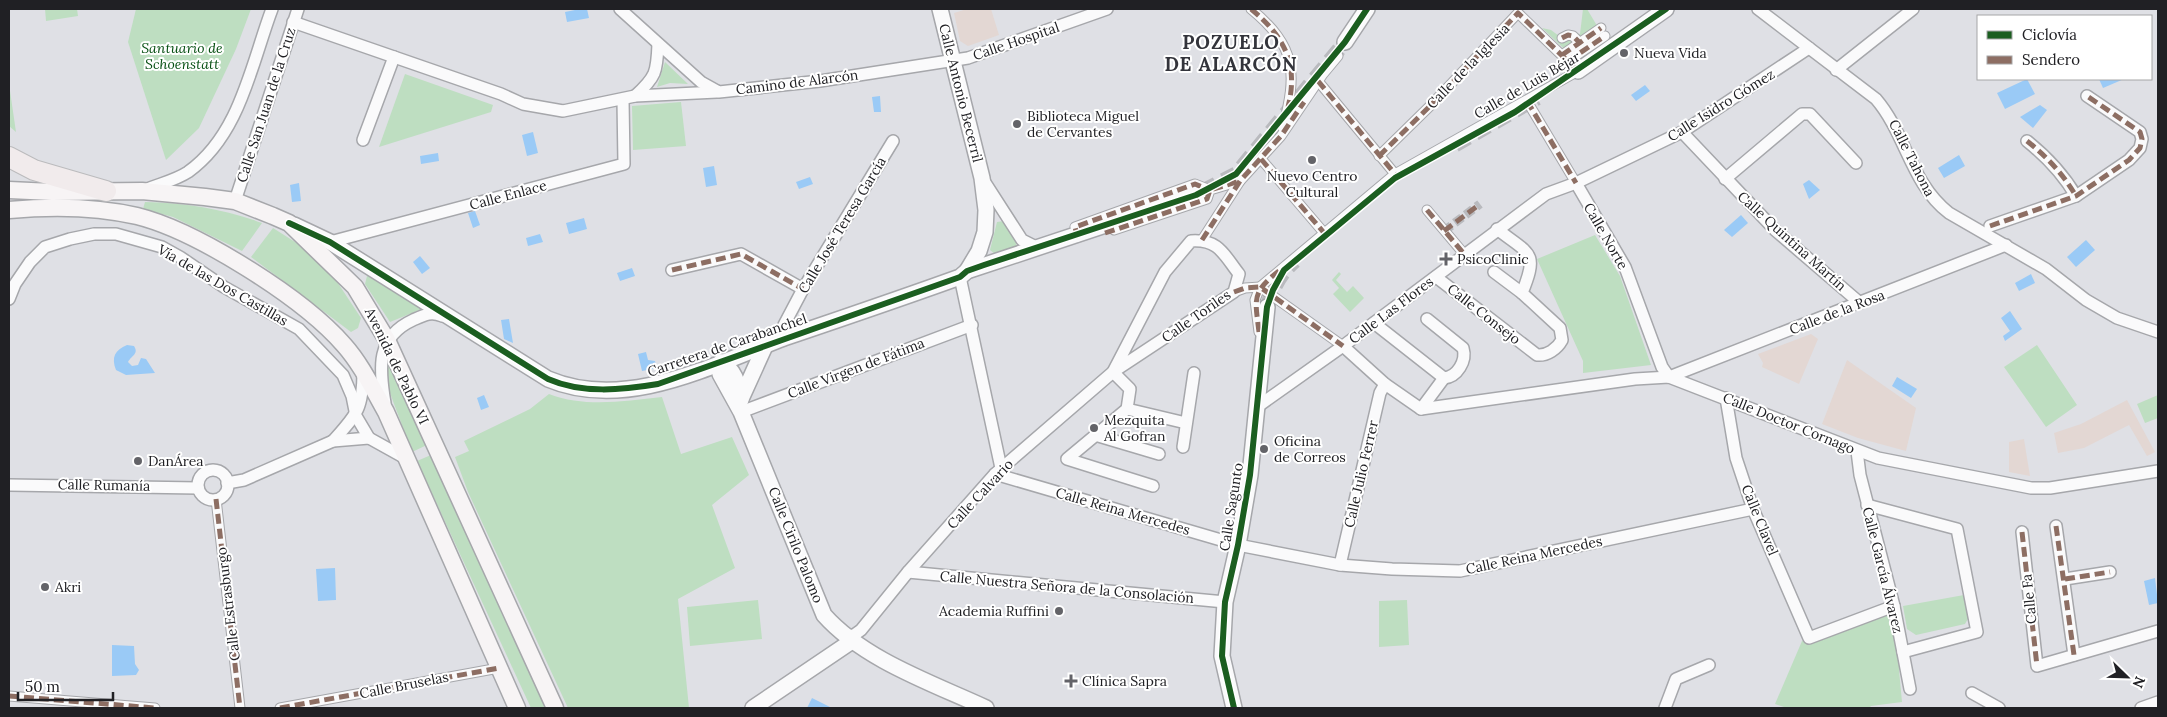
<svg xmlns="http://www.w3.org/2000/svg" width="2167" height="717" font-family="Lora,serif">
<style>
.industrial{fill:#e3d7d3}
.green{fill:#bedec1}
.water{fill:#9acaf6}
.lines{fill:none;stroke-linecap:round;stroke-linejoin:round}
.pedestrian-tunnel{stroke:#b9babe;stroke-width:9;stroke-dasharray:9 4.5;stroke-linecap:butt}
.tertiary-tunnel{stroke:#b9babe;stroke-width:15;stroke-dasharray:15 8;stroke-linecap:butt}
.pedestrian-casing{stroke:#a6a7ab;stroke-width:11}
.minor-casing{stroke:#a6a7ab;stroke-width:14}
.tertiary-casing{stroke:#a6a7ab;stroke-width:18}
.secondary-casing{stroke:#a6a7ab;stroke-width:19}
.trunk-casing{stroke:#bbbbbd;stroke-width:22}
.pedestrian{stroke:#fafafb;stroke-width:9}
.minor{stroke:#fafafb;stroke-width:11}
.tertiary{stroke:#fafafb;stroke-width:15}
.secondary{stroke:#f7f4f5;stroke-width:16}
.trunk{stroke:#f1ebec;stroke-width:20}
.quiet{stroke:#8d6e63;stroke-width:5;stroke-dasharray:10 5;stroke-linecap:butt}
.cycleway-casing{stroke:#fff;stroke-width:9}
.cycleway{stroke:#1b5e20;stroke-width:6}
.poi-dot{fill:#636368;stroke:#fff;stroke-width:2}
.labels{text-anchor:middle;stroke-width:4;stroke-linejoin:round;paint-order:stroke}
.street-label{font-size:14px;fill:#202024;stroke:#fff}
.park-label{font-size:14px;font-style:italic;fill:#064f12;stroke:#fff}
.poi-label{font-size:14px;fill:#202024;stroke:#fff;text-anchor:start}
.district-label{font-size:19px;font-weight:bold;letter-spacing:1px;fill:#33343b;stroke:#fff}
</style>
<rect width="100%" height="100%" fill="#dfe0e5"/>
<g class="industrial">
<polygon points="967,9 991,9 999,35 968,46 960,41 954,13"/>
<polygon points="1811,334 1818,339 1799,384 1762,367 1763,363 1758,354"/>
<polygon points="1847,360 1916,408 1906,451 1858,438 1822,424"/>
<polygon points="2127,400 2155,452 2147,456 2129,425 2084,448 2058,453 2054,433 2081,424"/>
<polygon points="2024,439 2027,458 2030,476 2009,472 2009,442"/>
</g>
<g class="green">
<polygon points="45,9 77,9 78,16 46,21"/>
<polygon points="136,9 251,9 236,49 199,128 166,160 128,42"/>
<polygon points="1583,9 1587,9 1605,39 1576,60 1542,28 1551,30 1559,36 1568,32 1580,34"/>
<polygon points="665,62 688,84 670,83 657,87"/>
<polygon points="405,74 493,105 491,112 379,147"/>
<polygon points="9,84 16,132 9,126"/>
<polygon points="681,102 686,146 633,150 632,106"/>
<path d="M145,202c41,1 79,7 117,21l-20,28 -69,-34 -30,-8z"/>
<polygon points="1004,221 1017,242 1015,248 995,254 990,250 997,222"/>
<polygon points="273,228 322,259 361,318 358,328 351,332 251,257"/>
<polygon points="1595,235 1620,276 1651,365 1583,373 1583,361 1537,259"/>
<polygon points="1339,272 1341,274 1336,280 1347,292 1353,286 1364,298 1350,312 1333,294 1339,288 1332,280"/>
<polygon points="367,276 373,277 422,309 390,322 365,284"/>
<polygon points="2037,345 2077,405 2046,427 2004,367"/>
<polygon points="383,353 427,445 412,452 387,385"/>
<path d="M549,394c37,14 75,7 113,3l19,57 51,-17 17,38 -37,30 23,63 -57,31 11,109h-121l-100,-216 -13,-35 14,-6 -5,-10 66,-32z"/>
<polygon points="2158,395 2158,418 2145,423 2137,404"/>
<polygon points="431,455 546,708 531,708 417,461"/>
<polygon points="1964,595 1970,615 1965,624 1916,635 1907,629 1903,606"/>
<polygon points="758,600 762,639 690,646 687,607"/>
<polygon points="1407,600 1409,645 1379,647 1379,601"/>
<polygon points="1887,612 1902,666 1899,670 1902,702 1871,706 1869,708 1787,708 1775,704 1802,641"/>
</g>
<g class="water">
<polygon points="580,9 587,9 589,18 567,22 565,12"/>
<polygon points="2027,79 2035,94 2005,109 1997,93"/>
<polygon points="2099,79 2124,79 2103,88"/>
<polygon points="1645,85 1650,91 1636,101 1631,95"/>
<polygon points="880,96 881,112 874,112 872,97"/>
<polygon points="2040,105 2047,110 2033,128 2020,117"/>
<polygon points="533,132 538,153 527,156 522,135"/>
<polygon points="438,153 439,161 421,164 420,156"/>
<polygon points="1959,155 1965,166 1944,178 1938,168"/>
<polygon points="714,166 717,185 706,187 703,168"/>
<polygon points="810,177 813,184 799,189 796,182"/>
<polygon points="1809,180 1820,190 1809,199 1803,184"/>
<polygon points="299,183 301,201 292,202 290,185"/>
<polygon points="475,211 480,225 473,228 468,213"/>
<polygon points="1741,215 1748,223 1732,237 1724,230"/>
<polygon points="584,218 587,229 569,234 566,223"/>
<polygon points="540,234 543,242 528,246 526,238"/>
<polygon points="2086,240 2095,250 2076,267 2067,257"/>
<polygon points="420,256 430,268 422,274 413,262"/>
<polygon points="632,268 635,276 620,281 617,273"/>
<polygon points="2031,274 2035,283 2019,291 2015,283"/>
<polygon points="2010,311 2022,329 2005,341 2003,336 2010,331 2001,318"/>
<polygon points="509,319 513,343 504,339 501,320"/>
<path d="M127,345l7,1c5,8 -2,9 -6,16l4,4 6,-1 3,-7 5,1 9,14 -29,2 -10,-5c-5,-13 -1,-20 11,-25z"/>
<polygon points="646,352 648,360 655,361 657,368 642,371 638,354"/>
<polygon points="1897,377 1917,389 1911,398 1892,386"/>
<polygon points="484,395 489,407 481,410 477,398"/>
<polygon points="335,568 336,600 318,601 316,569"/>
<polygon points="2155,578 2158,603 2149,605 2144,581"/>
<polygon points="112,645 134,646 135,664 139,670 136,675 112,676"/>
<polygon points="812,698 832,708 807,708"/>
</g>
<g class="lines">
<polyline class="pedestrian-tunnel" points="1444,231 1480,204"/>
<g class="tertiary-tunnel">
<polyline points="1455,145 1537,98"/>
<polyline points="1203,191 1236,174 1345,42"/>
<path d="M1267,307c6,-19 13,-34 28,-46"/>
</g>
<defs>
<g id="pedestrian">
<path d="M1251,9c46,38 46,64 32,119"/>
<polyline points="1562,38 1568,35 1573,36 1580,43"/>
<polyline points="1562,55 1601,28"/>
<polyline points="1568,61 1605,36"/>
<polyline points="1318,81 1395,174"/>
<polyline points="1527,101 1576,183"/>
<polyline points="1261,159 1325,234"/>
<polyline points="1427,210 1465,255"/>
<polyline points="1114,230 1207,199 1210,190 1240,181"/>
<polyline points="1078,237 1075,227 1195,184 1210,190"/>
<polyline points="1202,240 1240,181 1281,136 1323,74 1338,56"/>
<polyline points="1234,292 1245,288 1260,287 1343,346"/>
<polyline points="1259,332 1255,300 1260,287 1395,174 1578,71 1518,13 1431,105 1379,156"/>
<polyline points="216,499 240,708"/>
<polyline points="9,696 155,708"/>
<polyline points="280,708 499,668"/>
</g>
<g id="minor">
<polyline points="620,9 701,82 719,92 820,81 968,58 1107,9"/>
<path d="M1758,9l118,90c30,35 35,85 73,114l97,56 40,31 31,18 41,14"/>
<polyline points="293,22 501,94 523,104 563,111 635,96 717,92"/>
<polyline points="1836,70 1913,9"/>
<path d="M635,96c21,-19 22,-24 23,-52"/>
<polyline points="1682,132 1775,230 1860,303"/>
<polyline points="363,140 394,57"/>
<path d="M2027,141c20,16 36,33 49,55"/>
<polyline points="1725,179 1802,114 1810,114 1856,163"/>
<polyline points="984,181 1022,240 1036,247"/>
<polyline points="1576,183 1625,267 1662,367 1669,377"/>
<path d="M145,190c14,-6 31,-10 43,-18 52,-37 63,-107 84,-163"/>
<polyline points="235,201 298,9"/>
<polyline points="1990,226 2076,196 2129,160 2140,148 2142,139 2140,132 2087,96"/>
<polyline points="330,242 624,164 623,100"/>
<polyline points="672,270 741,254 803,289"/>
<polyline points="1494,272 1522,293"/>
<polyline points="960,277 1001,468"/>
<path d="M1436,277l101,78c10,1 20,-6 25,-15l-2,-12 -38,-35c17,-42 8,-38 -25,-64"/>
<polyline points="9,299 15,284 30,262 45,247 70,239 94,234 116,234 162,247 180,257 224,287 299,329 343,375 352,396 356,416 369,438 405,458"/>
<path d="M1374,323l70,55c13,-1 23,-17 19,-30l-36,-29"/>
<polyline points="785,338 784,325 803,289 893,141"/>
<polyline points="1343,346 1385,384 1421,409 1635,379 1669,377 1878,458 2031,488 2050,488 2158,471"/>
<polyline points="1113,372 1130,389 1127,409 1067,459 1153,486"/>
<polyline points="1669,377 2006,245"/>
<polyline points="1726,398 1736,458 1753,509 1809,638 1894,606"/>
<path d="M385,403c-6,-35 -9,-66 28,-83 11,-5 18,-9 29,-4"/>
<polyline points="1257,407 1343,346 1546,194 1576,183 1682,132 1809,48"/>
<polyline points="1127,409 1186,423"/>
<polyline points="1421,409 1444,378"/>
<polyline points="741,412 972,325"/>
<polyline points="1095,435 1159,454"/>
<path d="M333,441c24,-27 30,-32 30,-69"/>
<polyline points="1183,447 1194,373"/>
<polyline points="1857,451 1860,475 1894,606 1910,689"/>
<circle cx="213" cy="485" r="15"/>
<polyline points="995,474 1238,545 1340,565 1392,569 1460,571 1753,509"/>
<polyline points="227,483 244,480 333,441 369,438"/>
<polyline points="9,485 198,488"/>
<polyline points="1867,505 1957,529 1977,632 1903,652"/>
<polyline points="2056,526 2074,655"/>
<polyline points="2022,532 2037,666 2158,631"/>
<polyline points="1340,565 1380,393 1385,384"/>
<polyline points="908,572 1225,602"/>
<polyline points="2065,579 2110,572"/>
<path d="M844,636l10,-1 7,-5 47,-58 87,-98 118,-102 121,-80 5,-18c-15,-19 -20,-35 -48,-33l-26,31 -52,100"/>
<polyline points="1972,693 1999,708"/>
<polyline points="1665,708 1676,679 1709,665"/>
<polyline points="2141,708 2158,702"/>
</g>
<g id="tertiary">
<polyline points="940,9 982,178 986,210 985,232 979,251 967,271"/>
<polyline points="1345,42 1367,9"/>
<polyline points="1578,71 1666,9"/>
<path d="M294,225l36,17 218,137c78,33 164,-14 236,-41 59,-20 118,-40 176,-61l7,-6 229,-76"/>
<path d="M721,362l-1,12 21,38 83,203c40,45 108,68 162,93"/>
<path d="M721,362c15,8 17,23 20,38"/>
<polyline points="741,399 765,346"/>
<polyline points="753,708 852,641"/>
<polyline points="1234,708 1222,656 1225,602 1238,545 1250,475 1267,307"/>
</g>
<g id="secondary">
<polyline points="9,190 52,192 142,191 205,197 235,201 273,216 289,223 355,287 387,340 555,708"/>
<path d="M9,210c43,-4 85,-4 128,6 60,15 166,82 207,129 17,19 29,44 42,67l131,296"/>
</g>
<polyline id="trunk" points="9,157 34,170 106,191"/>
</defs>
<use href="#pedestrian" class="pedestrian-casing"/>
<use href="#minor" class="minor-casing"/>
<use href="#tertiary" class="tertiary-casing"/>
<use href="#secondary" class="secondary-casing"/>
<use href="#trunk" class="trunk-casing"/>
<use href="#pedestrian" class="pedestrian"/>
<use href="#minor" class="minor"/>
<use href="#tertiary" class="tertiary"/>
<use href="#secondary" class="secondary"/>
<use href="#trunk" class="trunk"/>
<g class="quiet">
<path d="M1251,9c33,27 48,55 37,98"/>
<polyline points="1562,38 1568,35 1573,36 1580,43"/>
<polyline points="1562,55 1601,28"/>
<polyline points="1568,61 1605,36"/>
<polyline points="1318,81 1395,174"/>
<polyline points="1527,101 1576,183"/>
<path d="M2027,141c20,16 36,33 49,55"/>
<polyline points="1379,156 1431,105 1518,13 1578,71 1575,72"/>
<polyline points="1261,159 1325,234"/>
<polyline points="1427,210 1465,255"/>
<polyline points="1990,226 2076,196 2129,160 2140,148 2142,139 2140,132 2087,96"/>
<polyline points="1444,231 1480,204"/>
<polyline points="1105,233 1207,199 1210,190 1240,181"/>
<polyline points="1078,238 1075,227 1195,184 1209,190"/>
<polyline points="1202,240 1240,181 1281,136 1304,102"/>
<polyline points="672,270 741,254 803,289"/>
<polyline points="1234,292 1245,288 1260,287 1343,346"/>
<path d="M1259,332c-4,-34 -8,-39 21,-62"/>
<polyline points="216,499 240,708"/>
<polyline points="2056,526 2074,655"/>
<polyline points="2022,532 2037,666"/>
<polyline points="2065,579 2110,572"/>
<polyline points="9,696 155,708"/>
<polyline points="280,708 499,668"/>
</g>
<defs>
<g id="cycleway">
<path d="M289,223l41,19 218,137c34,15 74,11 110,5l302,-107 7,-6 17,-6 212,-70 40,-21 109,-132 22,-33"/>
<polyline points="1234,708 1222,656 1225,602 1238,545 1250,475 1267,307 1273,290 1284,270 1395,178 1515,112 1666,9"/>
</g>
</defs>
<use href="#cycleway" class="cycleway-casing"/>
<use href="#cycleway" class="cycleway"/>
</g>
<g class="poi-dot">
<circle cx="1624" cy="53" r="5"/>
<circle cx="1017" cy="124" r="5"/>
<circle cx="1312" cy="160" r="5"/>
<path d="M1443.5 251.5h5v5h5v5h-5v5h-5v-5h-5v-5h5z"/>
<circle cx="1094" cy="428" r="5"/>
<circle cx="1264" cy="449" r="5"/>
<circle cx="138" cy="461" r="5"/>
<circle cx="45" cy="587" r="5"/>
<circle cx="1059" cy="611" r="5"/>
<path d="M1068.5 673.5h5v5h5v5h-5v5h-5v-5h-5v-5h5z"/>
</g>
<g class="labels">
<g class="street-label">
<text transform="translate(1016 41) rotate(-19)" y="5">Calle Hospital</text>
<text transform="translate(1468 66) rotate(-46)" y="5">Calle de la Iglesia</text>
<text transform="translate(797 82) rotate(-7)" y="5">Camino de Alarcón</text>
<text transform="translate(1527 85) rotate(-30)" y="5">Calle de Luis Béjar</text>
<text transform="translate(961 93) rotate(76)" y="5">Calle Antonio Becerril</text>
<text transform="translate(266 105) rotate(-72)" y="5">Calle San Juan de la Cruz</text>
<text transform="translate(1721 105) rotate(-32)" y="5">Calle Isidro Gómez</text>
<text transform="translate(1912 158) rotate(63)" y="5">Calle Tahona</text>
<text transform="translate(508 195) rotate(-15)" y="5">Calle Enlace</text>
<text transform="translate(842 225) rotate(-59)" y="5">Calle José Teresa García</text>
<text transform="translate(1606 236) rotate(60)" y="5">Calle Norte</text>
<text transform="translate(1792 241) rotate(42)" y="5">Calle Quintina Martín</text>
<text transform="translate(223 285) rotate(30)" y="5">Vía de las Dos Castillas</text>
<text transform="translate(1391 310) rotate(-37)" y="5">Calle Las Flores</text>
<text transform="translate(1837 312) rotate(-21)" y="5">Calle de la Rosa</text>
<text transform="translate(1484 314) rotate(38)" y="5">Calle Consejo</text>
<text transform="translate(1196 316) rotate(-35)" y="5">Calle Toriles</text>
<text transform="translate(727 345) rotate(-19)" y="5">Carretera de Carabanchel</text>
<text transform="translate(397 366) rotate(64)" y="5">Avenida de Pablo VI</text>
<text transform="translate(856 368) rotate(-21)" y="5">Calle Virgen de Fátima</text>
<text transform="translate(1789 423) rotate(22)" y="5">Calle Doctor Cornago</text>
<text transform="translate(1361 474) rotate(-77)" y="5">Calle Julio Ferrer</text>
<text transform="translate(104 485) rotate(1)" y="5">Calle Rumanía</text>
<text transform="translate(980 494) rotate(-47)" y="5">Calle Calvario</text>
<text transform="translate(1231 507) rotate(-81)" y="5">Calle Sagunto</text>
<text transform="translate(1123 511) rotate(16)" y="5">Calle Reina Mercedes</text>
<text transform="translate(1760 520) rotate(68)" y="5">Calle Clavel</text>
<text transform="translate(796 545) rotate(68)" y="5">Calle Cirilo Palomo</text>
<text transform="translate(1534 555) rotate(-12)" y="5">Calle Reina Mercedes</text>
<text transform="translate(1883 570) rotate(76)" y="5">Calle García Álvarez</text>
<text transform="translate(1067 587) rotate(5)" y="5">Calle Nuestra Señora de la Consolación</text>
<text transform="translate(2029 599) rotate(-96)" y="5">Calle Fa</text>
<text transform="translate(228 604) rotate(-97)" y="5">Calle Estrasburgo</text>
<text transform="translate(404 685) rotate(-11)" y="5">Calle Bruselas</text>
</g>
<g class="park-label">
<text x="182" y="53">Santuario de<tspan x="182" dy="16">Schoenstatt</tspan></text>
</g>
<g class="poi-label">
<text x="1634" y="58">Nueva Vida</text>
<text x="1027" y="121">Biblioteca Miguel<tspan x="1027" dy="16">de Cervantes</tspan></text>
<text x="1312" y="181" text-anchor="middle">Nuevo Centro<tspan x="1312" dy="16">Cultural</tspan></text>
<text x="1457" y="264">PsicoClinic</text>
<text x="1104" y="425">Mezquita<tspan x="1104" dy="16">Al Gofran</tspan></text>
<text x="1274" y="446">Oficina<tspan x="1274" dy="16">de Correos</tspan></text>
<text x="148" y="466">DanÁrea</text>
<text x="55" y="592">Akri</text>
<text x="1049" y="616" text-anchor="end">Academia Ruffini</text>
<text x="1082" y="686">Clínica Sapra</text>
</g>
<g class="district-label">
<text x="1231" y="49">POZUELO<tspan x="1231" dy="22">DE ALARCÓN</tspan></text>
</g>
</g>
<rect width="2167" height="717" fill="none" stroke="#202024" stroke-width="20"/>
<rect x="1977" y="15" width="175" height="65" fill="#ffffff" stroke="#a6a6a7"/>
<rect x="1987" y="31" width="25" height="8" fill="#1b5e20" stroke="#a6a6a7"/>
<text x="2022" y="40" font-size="15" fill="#202024">Ciclovía</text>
<rect x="1987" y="56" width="25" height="8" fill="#8d6e63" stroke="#a6a6a7"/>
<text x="2022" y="65" font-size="15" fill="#202024">Sendero</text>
<g transform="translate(2127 677) rotate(113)" stroke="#ffffff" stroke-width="4" paint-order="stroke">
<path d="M0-4L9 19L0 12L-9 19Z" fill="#202024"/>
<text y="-8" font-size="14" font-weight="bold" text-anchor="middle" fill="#202024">N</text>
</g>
<path d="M18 692v8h95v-8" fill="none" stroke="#202024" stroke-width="2.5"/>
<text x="25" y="692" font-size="15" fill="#202024" stroke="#ffffff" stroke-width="4" paint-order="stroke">50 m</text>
</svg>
